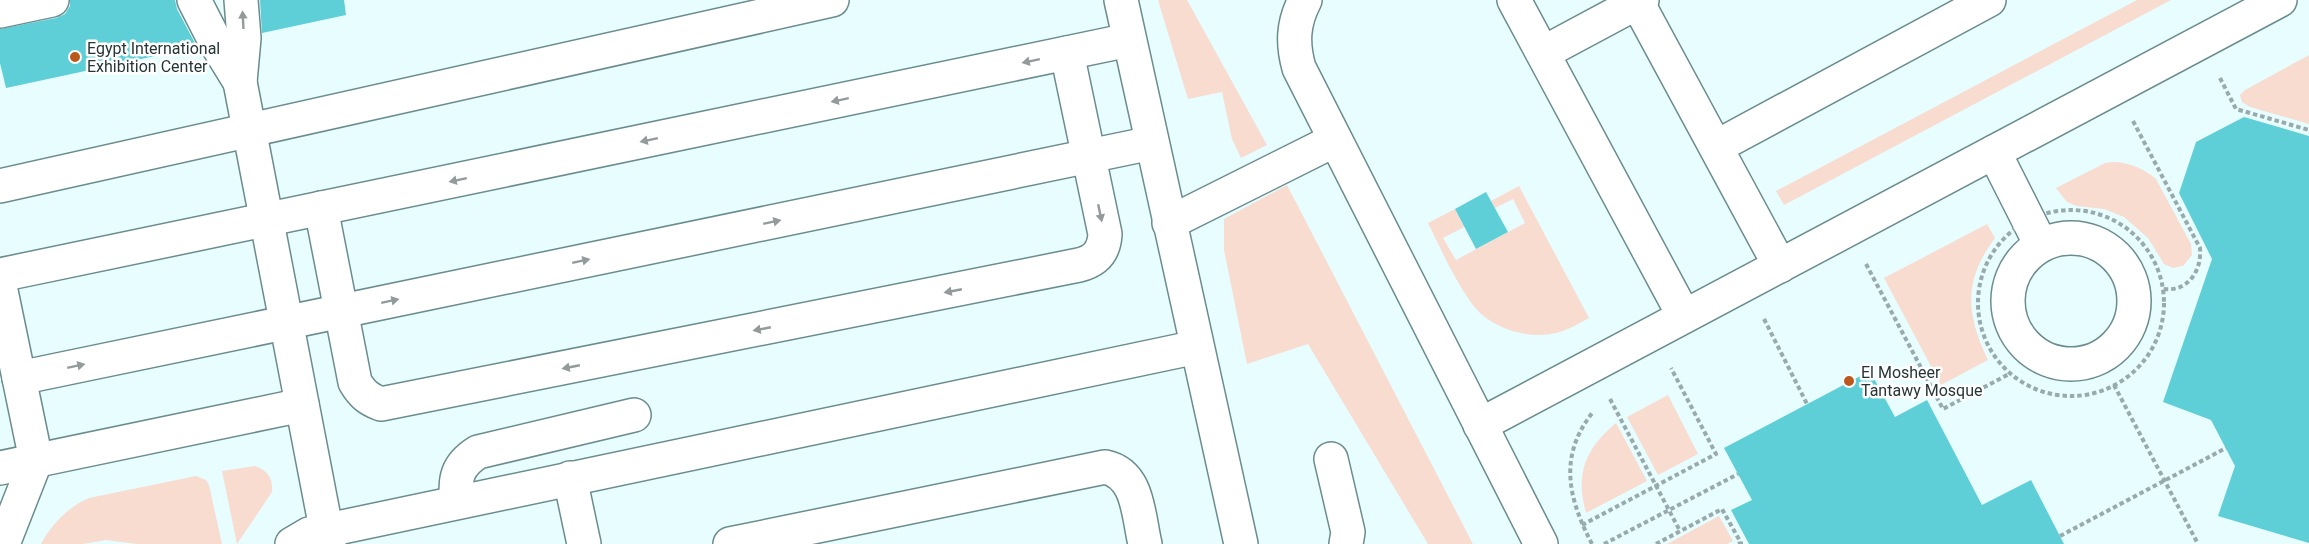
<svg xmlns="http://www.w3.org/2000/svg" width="2309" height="544" font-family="Roboto,sans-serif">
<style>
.green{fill:#f8dccf}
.building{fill:#5ecfd6}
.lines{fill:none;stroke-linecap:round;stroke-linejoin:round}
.minor-casing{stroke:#6b8c8e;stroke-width:36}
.path{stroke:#98aaac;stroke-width:4;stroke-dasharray:4.5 3;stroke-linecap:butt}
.minor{stroke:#fff;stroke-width:33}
.oneway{fill:#939a9a}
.poi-dot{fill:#bb591c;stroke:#fff;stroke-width:2}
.labels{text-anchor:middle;stroke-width:5;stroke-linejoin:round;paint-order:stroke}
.poi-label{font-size:16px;fill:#273536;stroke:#fff;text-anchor:start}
</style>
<rect width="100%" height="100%" fill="#e8fdff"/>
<g class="green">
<polygon points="1158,0 1187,0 1267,145 1241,158 1232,139 1222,92 1188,99"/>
<polygon points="2137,0 2171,0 1784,205 1776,191"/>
<polygon points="2309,55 2309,124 2250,107 2242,102 2240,95 2245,90"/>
<path d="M2113,162c15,0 32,7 43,17l35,65 1,11 -9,11 -10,2 -9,-4 -16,-26 -24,-21 -20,-8 -27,-3 -10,-4 -11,-14 49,-25z"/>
<polygon points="1287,185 1473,544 1428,544 1308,344 1247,364 1224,250 1224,219"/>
<path d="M1519,186l70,132c-11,6 -21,12 -33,15 -31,7 -69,-6 -86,-32 -17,-24 -29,-52 -42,-78l27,-14 9,18 -21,11 13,22 69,-37 -12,-24 -18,9 -4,-7z"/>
<path d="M1987,224l8,14c-32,43 -29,76 -7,122l-47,25 -57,-107z"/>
<polygon points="1668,395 1698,454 1658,475 1627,417"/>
<path d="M1616,423l31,58 -61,32c-11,-39 -1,-64 30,-90z"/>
<path d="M255,466c13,5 18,12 17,26l-35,52 -15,-73z"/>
<path d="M196,476l10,4 3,5 13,59h-85l-31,-4 -23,4h-42c10,-19 27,-37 48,-46z"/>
<polygon points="1719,516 1733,541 1727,544 1667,544"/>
</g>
<g class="building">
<polygon points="70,0 175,0 177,9 197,47 6,88 0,63 0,29 56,18 65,14 70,6"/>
<polygon points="260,0 344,0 346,15 262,33"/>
<polygon points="2244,117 2309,136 2309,543 2218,516 2235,466 2211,420 2163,402 2212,259 2179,193 2196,142"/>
<polygon points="1486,192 1508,232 1476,249 1455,209"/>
<polygon points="1870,371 1895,417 1927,400 1982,505 2031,480 2064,544 1749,544 1731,510 1752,500 1724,448"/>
</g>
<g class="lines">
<defs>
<g id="minor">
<polyline points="194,0 216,43 240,82"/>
<polyline points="241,0 244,38 240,82 329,544"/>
<polyline points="1121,0 1241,544"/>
<path d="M1305,0c-12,23 -13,43 -6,68l242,476"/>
<polyline points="1514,0 1684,316"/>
<polyline points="1636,0 1780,266"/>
<polyline points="0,11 52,0"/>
<polyline points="1543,53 1642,0"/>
<polyline points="1716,147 1989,0"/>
<polyline points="1994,152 2041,245"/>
<polyline points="0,186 832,0"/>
<path d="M321,208l34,174c7,12 13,17 26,22l698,-139c16,-4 25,-13 26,-31l-38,-181"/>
<polyline points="1169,223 1335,140"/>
<circle cx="2071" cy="301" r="63"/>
<polyline points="0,275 1129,40"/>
<polyline points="0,286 36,460 3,544"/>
<polyline points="19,378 1152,143"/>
<polyline points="1480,425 2280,0"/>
<polyline points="1331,459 1348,532 1346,544"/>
<polyline points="0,468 302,405"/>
<polyline points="570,478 584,544"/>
<path d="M457,502c-3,-23 0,-37 21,-50l156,-37"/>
<polyline points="292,544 309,534 1197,347"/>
<path d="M730,544l375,-77c34,7 33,48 40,77"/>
</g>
</defs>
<use href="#minor" class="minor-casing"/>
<g class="path">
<polyline points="2220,78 2236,109 2309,130"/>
<path d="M2133,121l67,127c2,23 -12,44 -37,41"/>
<circle cx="2071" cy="303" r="93"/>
<polyline points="1866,264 1943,409 2009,374"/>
<polyline points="1764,319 1807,404"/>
<polyline points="2114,385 2198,544"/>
<polyline points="1610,399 1680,531"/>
<polyline points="1582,525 1716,454 1671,368"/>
<polyline points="2060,536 2226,448"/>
<path d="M1592,544c-24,-46 -34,-88 1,-132"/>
<polyline points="1604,544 1738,474"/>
<polyline points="1656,544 1722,509 1741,543 1738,544"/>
</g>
<use href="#minor" class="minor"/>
</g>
<defs><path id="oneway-solid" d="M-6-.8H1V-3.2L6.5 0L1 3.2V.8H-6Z" transform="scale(1.5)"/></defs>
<g class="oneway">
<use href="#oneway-solid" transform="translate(243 20) rotate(-93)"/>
<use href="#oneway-solid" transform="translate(1031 61) rotate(168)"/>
<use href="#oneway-solid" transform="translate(840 100) rotate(168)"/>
<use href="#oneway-solid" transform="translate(649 140) rotate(168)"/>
<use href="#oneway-solid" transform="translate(458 180) rotate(168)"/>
<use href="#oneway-solid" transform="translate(1100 213) rotate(78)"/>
<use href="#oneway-solid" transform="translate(772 222) rotate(-12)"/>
<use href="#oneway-solid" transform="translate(581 261) rotate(-12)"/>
<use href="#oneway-solid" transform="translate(953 291) rotate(169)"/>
<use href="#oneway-solid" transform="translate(390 301) rotate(-12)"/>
<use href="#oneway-solid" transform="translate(762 329) rotate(169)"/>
<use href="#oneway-solid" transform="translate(76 366) rotate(-12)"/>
<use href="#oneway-solid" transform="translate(571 367) rotate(169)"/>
</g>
<g class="poi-dot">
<circle cx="75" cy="57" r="6"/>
<circle cx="1849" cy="381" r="6"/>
</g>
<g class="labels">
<g class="poi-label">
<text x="87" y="54">Egypt International<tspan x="87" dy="18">Exhibition Center</tspan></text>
<text x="1861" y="378">El Mosheer<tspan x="1861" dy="18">Tantawy Mosque</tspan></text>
</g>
</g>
</svg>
